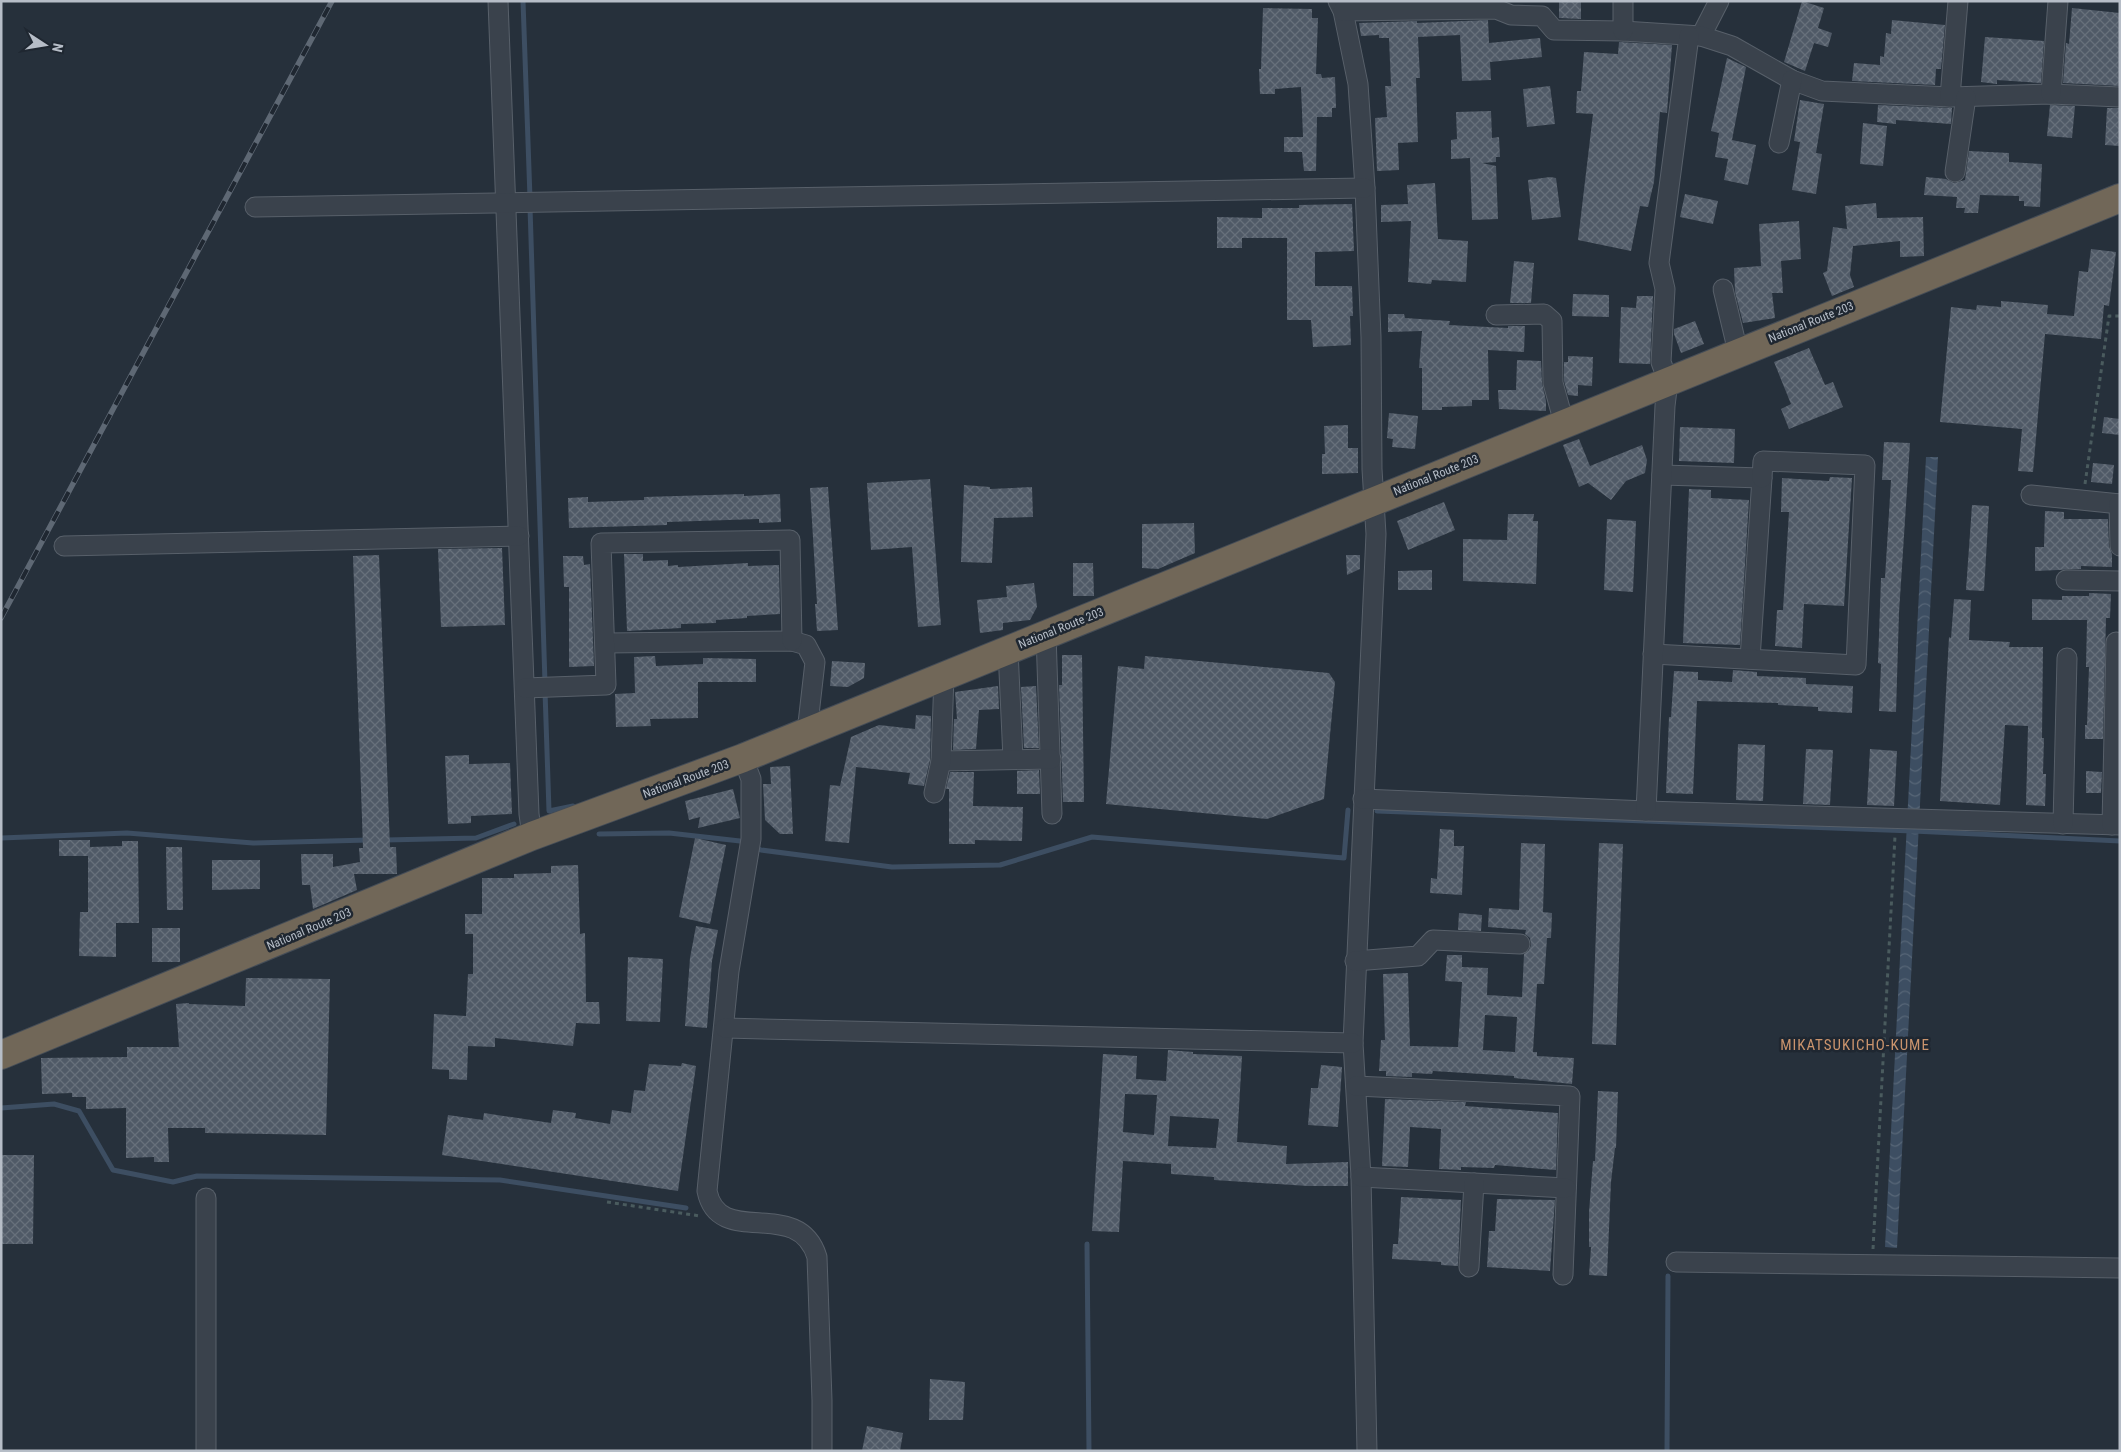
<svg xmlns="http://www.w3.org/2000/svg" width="2121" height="1452" font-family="'Roboto Condensed',sans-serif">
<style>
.water{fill:url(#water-waves)}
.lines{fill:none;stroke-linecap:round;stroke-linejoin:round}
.stream{stroke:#3d4e62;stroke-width:5}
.building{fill:url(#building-cross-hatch);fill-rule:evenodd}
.street-casing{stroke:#58606a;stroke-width:21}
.highway-casing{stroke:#454d57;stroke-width:30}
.path{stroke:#4a5b5e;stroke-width:3;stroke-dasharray:4 4;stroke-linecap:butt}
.street{stroke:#3a424c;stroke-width:19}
.highway{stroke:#716758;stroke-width:28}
.rail-casing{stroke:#5e6874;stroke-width:5.5}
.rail{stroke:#1f2731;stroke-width:4;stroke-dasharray:11;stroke-linecap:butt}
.labels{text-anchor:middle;stroke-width:5;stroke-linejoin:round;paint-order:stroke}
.street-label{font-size:12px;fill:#b6bdc7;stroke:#1f2731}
.quarter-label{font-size:15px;letter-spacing:1px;fill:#ca946d;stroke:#1f2731}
</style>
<defs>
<pattern id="water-waves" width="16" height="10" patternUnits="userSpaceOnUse" patternTransform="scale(1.25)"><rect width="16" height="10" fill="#3d4e62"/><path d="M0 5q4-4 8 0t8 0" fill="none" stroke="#576677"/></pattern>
<pattern id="building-cross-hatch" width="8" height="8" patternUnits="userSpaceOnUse" patternTransform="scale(1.25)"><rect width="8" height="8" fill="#505a67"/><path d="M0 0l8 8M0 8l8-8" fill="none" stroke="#67707b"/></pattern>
</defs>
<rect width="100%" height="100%" fill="#26303b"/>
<polygon class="water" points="1926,457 1938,457 1897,1248 1885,1247"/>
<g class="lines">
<g class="stream">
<polyline points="523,1 530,198"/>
<polyline points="530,207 545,683"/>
<polyline points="545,691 549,811 573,806"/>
<polyline points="1377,811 1913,831 2120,841"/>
<polyline points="599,834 669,833 740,841 761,850 892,867 1000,865 1092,837 1344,858 1348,810"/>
<polyline points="1,838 127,833 253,843 369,840"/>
<polyline points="385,840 476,838 514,824"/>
<polyline points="1,1108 54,1104 79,1111 113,1170 173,1182 197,1176 500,1180 686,1208"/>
<polyline points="1087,1244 1089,1451"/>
<polyline points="1667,1451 1668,1276"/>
</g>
</g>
<g class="building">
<polygon points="1559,1 1581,1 1581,19 1559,18"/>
<polygon points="1802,1 1824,8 1818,28 1832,33 1828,47 1814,43 1805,71 1784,62"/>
<polygon points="1263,8 1312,9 1312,18 1318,18 1316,74 1321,74 1322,78 1335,77 1336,108 1332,108 1332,117 1317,117 1316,171 1304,171 1302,152 1284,152 1284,137 1303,137 1301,87 1275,89 1275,94 1260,94 1259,69 1261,69"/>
<polygon points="2072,8 2120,13 2120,86 2063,83 2066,43 2069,44"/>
<polygon points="1488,20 1489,43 1540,38 1542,57 1490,62 1491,80 1462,81 1460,35 1418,37 1420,78 1416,78 1418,142 1398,143 1399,170 1377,171 1375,118 1387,117 1385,86 1391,86 1389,38 1379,38 1379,35 1361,36 1359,23 1417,21 1417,23"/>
<polygon points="1892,20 1945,25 1941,69 1936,69 1935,85 1852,81 1854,63 1880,65 1880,56 1884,57 1886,33 1891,34"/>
<polygon points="1985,37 2044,41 2041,83 1997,80 1997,84 1981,82"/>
<polygon points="1619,42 1672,45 1667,113 1660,112 1654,182 1648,207 1640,206 1631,251 1578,240 1593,114 1576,113 1577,91 1581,91 1584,52 1618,54"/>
<polygon points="1727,58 1746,67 1732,140 1756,145 1748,185 1724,180 1728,159 1715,157 1719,133 1711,131"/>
<polygon points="1550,86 1555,124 1527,127 1523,89"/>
<polygon points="1800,100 1824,104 1816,153 1822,154 1816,194 1792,190 1800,142 1794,141"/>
<polygon points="1878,105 1952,108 1951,124 1896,120 1896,124 1877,122"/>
<polygon points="2050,105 2075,106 2072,138 2047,136"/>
<polygon points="2107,108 2120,108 2120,146 2105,145"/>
<polygon points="1491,111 1492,138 1499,137 1500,157 1496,157 1496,162 1482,163 1496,166 1498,219 1472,220 1470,158 1451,159 1451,140 1457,139 1456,112"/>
<polygon points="1863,123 1887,126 1883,166 1860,164"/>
<polygon points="1969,151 2009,153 2009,162 2042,164 2040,207 2024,206 2024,201 2019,201 2019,196 1980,195 1978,213 1964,213 1965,208 1956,208 1957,197 1924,195 1926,177 1946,179 1954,183 1965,180"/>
<polygon points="1550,177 1556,178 1561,217 1532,220 1528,180"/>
<polygon points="1435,183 1438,239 1468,241 1466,282 1432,280 1431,284 1408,282 1411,221 1381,222 1381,205 1408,204 1407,185"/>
<polygon points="1685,194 1718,201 1713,224 1680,217"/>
<polygon points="1876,203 1877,218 1923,217 1924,256 1900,257 1900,241 1853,246 1850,275 1854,287 1832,296 1823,273 1827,271 1833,227 1847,229 1845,206"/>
<polygon points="1352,204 1354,251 1315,252 1315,286 1352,286 1353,316 1350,316 1351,345 1313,347 1311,320 1287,320 1287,238 1242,238 1242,248 1217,248 1217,217 1262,218 1262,208 1299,208 1299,205"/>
<polygon points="1799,221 1801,259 1781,261 1783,293 1772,293 1775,318 1743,323 1735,292 1734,268 1761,266 1759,224"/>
<polygon points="2091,249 2116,252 2109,306 2104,305 2101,339 2045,334 2033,472 2018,471 2022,429 1940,422 1951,307 1976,310 1977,305 2001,307 2001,301 2048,305 2047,314 2074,316 2079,271 2088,272"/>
<polygon points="1514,261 1534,263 1531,303 1510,303"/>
<polygon points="1573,294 1609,295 1609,317 1572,316"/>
<polygon points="1637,296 1653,296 1650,364 1619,363 1621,307 1636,308"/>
<polygon points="1388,314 1404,314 1405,318 1450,321 1449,325 1508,328 1508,326 1525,326 1524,352 1488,350 1489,400 1472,400 1472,406 1442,407 1442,410 1422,410 1422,368 1419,368 1422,331 1388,332"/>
<polygon points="1695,321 1704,344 1681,353 1674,334 1674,329"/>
<polygon points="1809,348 1825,385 1833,382 1843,407 1789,429 1781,409 1791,404 1774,362"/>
<polygon points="1568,356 1593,357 1592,386 1578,385 1578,396 1568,395 1564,381 1564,362 1568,362"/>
<polygon points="1517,360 1541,361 1542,383 1546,401 1546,411 1499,409 1498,390 1516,390"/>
<polygon points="1389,413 1418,416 1415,449 1392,447 1393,439 1387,438"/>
<polygon points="2104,417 2120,419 2120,435 2102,433"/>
<polygon points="1348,425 1348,448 1358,448 1358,473 1322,474 1322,454 1325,454 1324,426"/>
<polygon points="1680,427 1735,429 1734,463 1679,461"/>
<polygon points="1579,439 1590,466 1642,445 1647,460 1645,473 1626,481 1611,500 1588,483 1579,487 1563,445"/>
<polygon points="1884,442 1910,443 1899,613 1896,712 1879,711 1881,664 1878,663 1881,578 1885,578 1891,480 1882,480"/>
<polygon points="2093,463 2114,465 2112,484 2091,482"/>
<polygon points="1830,477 1852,478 1844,606 1804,604 1802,648 1775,646 1777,610 1783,610 1789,512 1781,512 1782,478 1829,481"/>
<polygon points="930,479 941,625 918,627 912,547 871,550 867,483"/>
<polygon points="964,485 990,487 990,489 1032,487 1033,517 994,518 992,563 961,562"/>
<polygon points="828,487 838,630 817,631 815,604 817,604 810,488"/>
<polygon points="1689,489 1711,490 1711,498 1749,500 1740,645 1683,643"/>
<polygon points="744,494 744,496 780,494 781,522 759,523 759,519 667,522 667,525 569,528 568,498 588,497 588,502 644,500 644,497"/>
<polygon points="1444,502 1455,530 1408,550 1397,521"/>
<polygon points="1972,505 1989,506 1984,591 1966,590"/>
<polygon points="2045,511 2064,512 2064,519 2108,519 2109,546 2112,554 2112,567 2081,566 2081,569 2035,571 2035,547 2044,547"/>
<polygon points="1508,514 1534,514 1533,521 1538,521 1536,584 1463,581 1463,539 1507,540"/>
<polygon points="1607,519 1636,521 1633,592 1604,590"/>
<polygon points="1194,523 1195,553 1158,569 1142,568 1142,524"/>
<polygon points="502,548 505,625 441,627 438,549"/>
<polygon points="624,554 643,554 643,561 668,560 668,566 678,565 678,567 748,563 748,566 779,565 780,614 747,616 747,618 716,620 716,623 681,624 681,628 627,631"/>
<polygon points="379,555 390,847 396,847 397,874 354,874 357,890 313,909 310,885 302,885 301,854 333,854 333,867 360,862 359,848 363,848 353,556"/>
<polygon points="1346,555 1360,555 1360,569 1347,575"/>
<polygon points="563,556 583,556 584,565 590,564 594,666 569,667 569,587 564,587"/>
<polygon points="1073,563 1093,563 1094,596 1073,596"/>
<polygon points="1432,570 1432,590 1398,590 1398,571"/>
<polygon points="1034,583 1037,607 1030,620 1003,623 1003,630 980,633 977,600 1007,597 1006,586"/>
<polygon points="2089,593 2111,594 2110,618 2106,618 2103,739 2085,739 2085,725 2087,725 2089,667 2086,667 2087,620 2032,620 2032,599 2062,600 2062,596 2089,596"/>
<polygon points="1954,599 1971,600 1969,640 2010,642 2009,647 2043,647 2042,738 2044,738 2043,774 2046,774 2045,806 2026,805 2028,726 2005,725 2000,805 1940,801 1949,637 1951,638"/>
<polygon points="1062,655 1082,655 1084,802 1063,802 1059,685 1062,685"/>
<polygon points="655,656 656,666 703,664 703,658 756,659 756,682 698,682 698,718 650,719 651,726 616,727 615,694 635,693 634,657"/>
<polygon points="1145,656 1329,673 1335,682 1324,799 1267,819 1106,804 1118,666 1144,669"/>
<polygon points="832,661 865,663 864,678 848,687 830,686"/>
<polygon points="1733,670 1757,672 1757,676 1806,678 1806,684 1853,686 1852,713 1818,711 1818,707 1778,705 1778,703 1697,701 1693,794 1666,793 1669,717 1671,717 1674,671 1698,672 1698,680 1732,682"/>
<polygon points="998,686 999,709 979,710 976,749 953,750 954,719 957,719 955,692"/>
<polygon points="1036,686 1039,748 1024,748 1021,687"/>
<polygon points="916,715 931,716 930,760 924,786 908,784 910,773 856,767 849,843 825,841 830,785 840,786 851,737 879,725 915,729"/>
<polygon points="1738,744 1765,745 1763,801 1736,800"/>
<polygon points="1806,749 1833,750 1830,805 1803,804"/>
<polygon points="1870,749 1897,751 1894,806 1867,805"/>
<polygon points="469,755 469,764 510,763 512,814 471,816 471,823 448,824 445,756"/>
<polygon points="790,766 793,834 780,834 765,820 763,784 771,784 770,767"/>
<polygon points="1039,770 1040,794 1017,794 1017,771"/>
<polygon points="2086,771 2102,772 2101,793 2086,793"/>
<polygon points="950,772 974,772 973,806 1023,807 1022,841 975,840 975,844 949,844 949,789 946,789"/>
<polygon points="733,789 740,818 698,828 700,817 689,820 685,801"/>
<polygon points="1440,829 1454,830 1454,846 1464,846 1462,895 1430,893 1431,878 1437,879"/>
<polygon points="695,838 726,845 710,924 679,917"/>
<polygon points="59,840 90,840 90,847 122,846 122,841 138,841 139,923 116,923 116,957 79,956 80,912 88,912 88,856 59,856"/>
<path d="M1521,843l24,1 -2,68 9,1 -1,25h-4l-3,46h-7l-4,68h4v4l37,2 -2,26 -58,-6v-2l-81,-5 -1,3 -20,-1v4l-26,-1v-5h-7l2,-31h4l-2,-66 25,-1 2,73 48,1 4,-65 -17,-1 2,-26h15v12l26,1 -1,27 35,2 2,-43 5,-4 2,-5 -1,-7 -5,-4 1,-4 -38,-3 1,-19 30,2zM1485,1015l32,2 -2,35 -32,-2z"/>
<polygon points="1599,843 1623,844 1616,1045 1592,1044"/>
<polygon points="166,847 182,847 183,910 167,910"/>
<polygon points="212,860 260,860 260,889 212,890"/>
<polygon points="578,865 580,934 585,933 586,1002 599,1002 600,1024 576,1023 573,1046 495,1038 495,1047 468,1046 467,1080 449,1079 449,1070 432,1069 434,1014 466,1016 468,974 473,974 473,934 465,934 465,914 482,914 482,878 514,878 514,874 551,873 551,866"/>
<polygon points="1459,913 1482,915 1481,931 1458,930"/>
<polygon points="696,926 718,930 712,961 707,1028 685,1026 690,958"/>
<rect x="152" y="928" width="28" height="34"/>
<polygon points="628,957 663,959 660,1022 626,1021"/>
<polygon points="246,978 330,979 326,1135 205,1133 205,1128 168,1128 169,1162 154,1162 154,1157 126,1158 126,1108 86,1109 86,1097 72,1097 72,1093 42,1094 41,1058 127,1057 127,1047 179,1047 176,1004 189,1003 189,1004 245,1006"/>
<path d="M1168,1050l25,2v2l49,2 -5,86 50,4 -1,18 62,-2v24h-40l-94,-6v-3l-43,-3v-10l-48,-3 -4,71 -27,-1 11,-177 34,2 -1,23 30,2zM1125,1094l32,1 -3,40 -31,-3zM1170,1116l49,3 -3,29 -48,-2z"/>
<polygon points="682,1063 696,1066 678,1191 442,1155 448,1115 483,1120 484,1113 551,1123 553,1110 576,1113 575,1118 610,1124 612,1110 631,1113 634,1090 645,1091 649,1064 681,1066"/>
<polygon points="1321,1065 1342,1067 1338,1127 1308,1125 1311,1088 1318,1088"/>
<polygon points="1598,1091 1618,1092 1616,1148 1615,1148 1611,1182 1607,1276 1589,1275 1591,1247 1589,1247 1589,1212 1593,1161 1595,1161"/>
<polygon points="1385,1099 1466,1102 1465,1106 1558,1113 1556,1170 1495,1165 1494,1168 1461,1167 1461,1170 1439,1169 1441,1129 1410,1127 1408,1167 1382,1166"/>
<polygon points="1,1155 34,1155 33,1244 1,1244"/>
<polygon points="1401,1197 1461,1200 1458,1266 1441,1265 1441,1262 1392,1259 1393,1244 1398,1244"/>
<polygon points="1497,1199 1555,1200 1550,1271 1487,1267 1489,1231 1495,1231"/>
<polygon points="930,1379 965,1382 963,1420 929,1420"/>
<polygon points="867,1426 903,1433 900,1451 862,1451"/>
</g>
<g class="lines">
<defs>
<g id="street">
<polyline points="498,1 529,814 532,836"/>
<polyline points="1338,1 1343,11 1358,84 1365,188 1371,337 1372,469 1376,534 1353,1043 1361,1177 1367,1451"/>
<polyline points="1343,11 1496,9 1511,15 1542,16 1554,30 1623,31 1701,36 1719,1"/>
<polyline points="1623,31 1623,1"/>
<polyline points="1701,36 1732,46 1792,80 1822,91 1950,97 2051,94 2120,97"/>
<polyline points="2051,94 2058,1"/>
<polyline points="1950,97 1958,1"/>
<polyline points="1779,143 1792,80"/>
<polyline points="1955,172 1966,97"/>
<polyline points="255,207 1365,188"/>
<polyline points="1723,289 1738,352"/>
<polyline points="1496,315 1544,314 1552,321 1553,383 1564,423"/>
<polyline points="1662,475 1762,478 1750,659"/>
<polyline points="2031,495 2120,504"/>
<polyline points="2119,504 2120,546"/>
<polyline points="64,546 519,536"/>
<polyline points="2066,580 2120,581"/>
<polyline points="1046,634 1052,814"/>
<polyline points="606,643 792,641 806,645 815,662 807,732"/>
<polyline points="1008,650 1013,759"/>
<polyline points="1653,654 1856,665 1865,465 1763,461 1762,478"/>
<polyline points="525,688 606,685 601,543 790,540 792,641"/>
<path d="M743,758l8,21v60l-22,132 -22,220c12,59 91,4 110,66l5,143v51"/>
<polyline points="941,761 1051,759"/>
<polyline points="934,793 941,761 944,676"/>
<polyline points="1363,799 1646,811 2120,825"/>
<polyline points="1646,811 1665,406 1668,381 1661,362 1665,289 1659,263 1689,36"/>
<polyline points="2063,824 2067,658"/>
<polyline points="2112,825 2116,642"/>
<polyline points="1355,961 1418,956 1433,940 1520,944"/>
<polyline points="725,1028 1353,1043"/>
<polyline points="1356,1086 1570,1096 1563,1275"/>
<polyline points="1361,1177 1566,1188"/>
<polyline points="206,1198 206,1451"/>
<polyline points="1676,1262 2120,1268"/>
<polyline points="1469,1267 1474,1183"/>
</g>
<polyline id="highway" points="1,1055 532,836 743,758 2120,198"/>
</defs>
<use href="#street" class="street-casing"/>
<use href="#highway" class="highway-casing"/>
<g class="path">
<polyline points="2085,484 2109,316 2119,316"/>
<polyline points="607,1202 700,1216"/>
<polyline points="1873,1249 1895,836"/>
</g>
<use href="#street" class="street"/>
<use href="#highway" class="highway"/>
<defs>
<polyline id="rail" points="1,618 332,1"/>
</defs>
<use href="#rail" class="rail-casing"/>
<use href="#rail" class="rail"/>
</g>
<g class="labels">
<g class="street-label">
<text transform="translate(1811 322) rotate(-22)" y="4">National Route 203</text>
<text transform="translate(1436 475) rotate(-22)" y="4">National Route 203</text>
<text transform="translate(1061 628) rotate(-22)" y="4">National Route 203</text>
<text transform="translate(686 779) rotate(-20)" y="4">National Route 203</text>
<text transform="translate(309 929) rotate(-23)" y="4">National Route 203</text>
</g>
<g class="quarter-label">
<text x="1855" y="1050">MIKATSUKICHO-KUME</text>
</g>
</g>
<rect width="2121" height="1452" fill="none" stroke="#b6bdc7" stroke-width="5"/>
<g transform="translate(45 45) rotate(102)" stroke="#1f2731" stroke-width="4" paint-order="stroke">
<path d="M0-4L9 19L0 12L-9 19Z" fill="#b6bdc7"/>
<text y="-8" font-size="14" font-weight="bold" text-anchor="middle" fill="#b6bdc7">N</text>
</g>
</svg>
